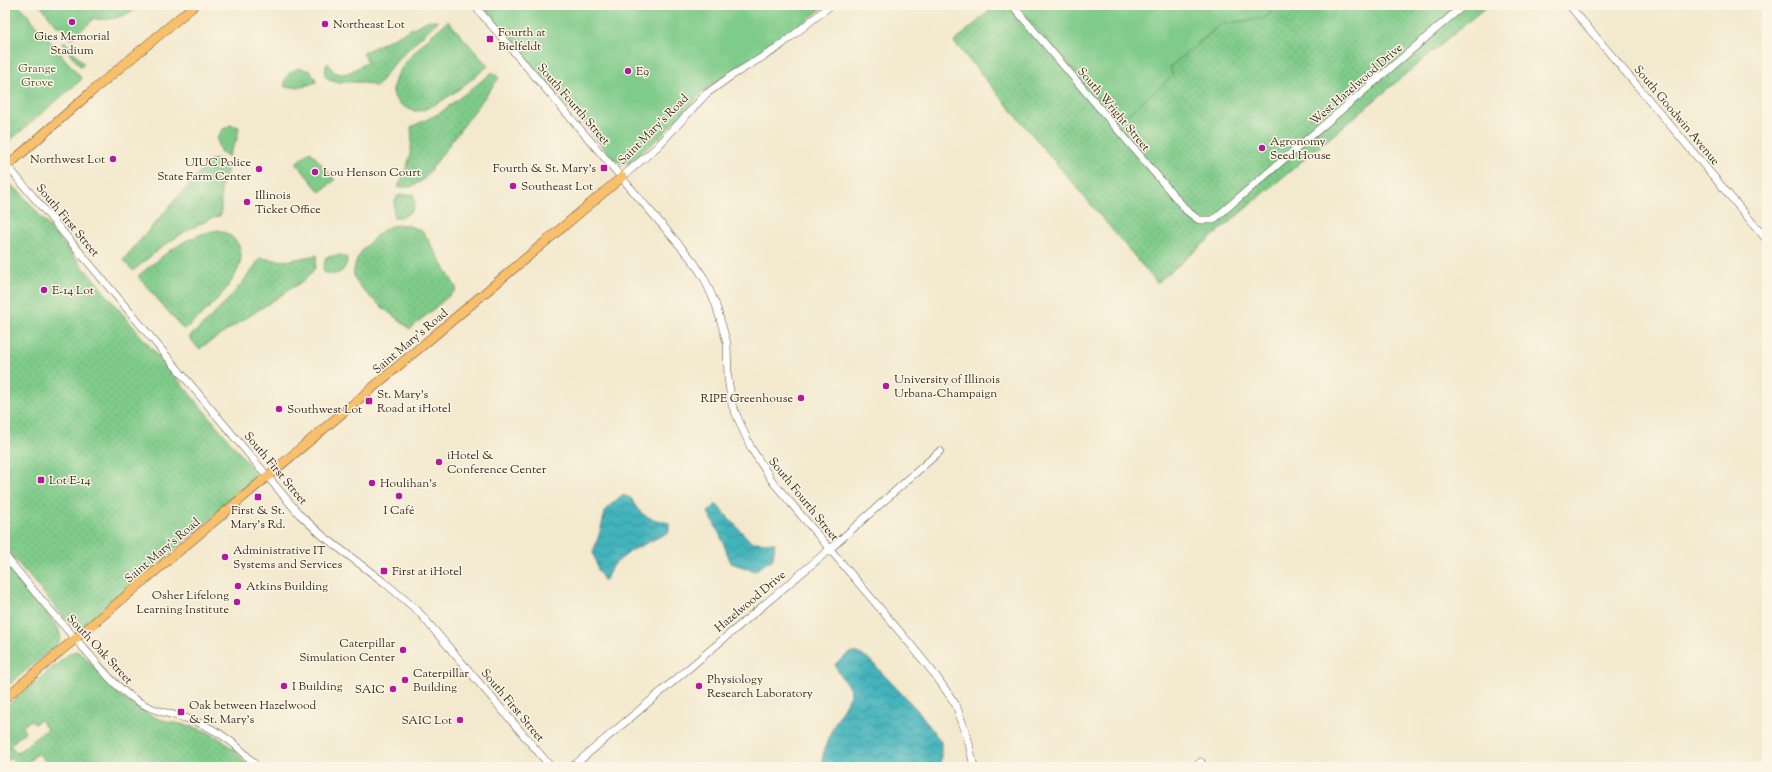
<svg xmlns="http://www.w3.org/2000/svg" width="1772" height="772" font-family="'Sorts Mill Goudy',serif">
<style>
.grass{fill:url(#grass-dots);stroke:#5d7a54;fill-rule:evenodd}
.green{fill:#7fcb89;stroke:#5d7a54}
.water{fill:url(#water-waves);stroke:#3f6e6d}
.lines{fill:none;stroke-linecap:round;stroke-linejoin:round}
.minor-casing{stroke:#574738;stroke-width:8}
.major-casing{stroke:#574738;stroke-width:10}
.minor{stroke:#fff;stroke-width:7}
.major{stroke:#f8bf6c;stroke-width:9}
.poi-dot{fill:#b5179e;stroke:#fcf5e5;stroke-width:1.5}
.labels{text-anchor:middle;stroke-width:3;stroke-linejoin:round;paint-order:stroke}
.poi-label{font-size:12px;fill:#3b2a1e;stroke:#fcf5e5;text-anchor:start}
.park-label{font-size:12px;fill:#4f5a3e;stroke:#fcf5e5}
.street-label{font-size:12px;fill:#3b2a1e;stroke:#fcf5e5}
</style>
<defs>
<pattern id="grass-dots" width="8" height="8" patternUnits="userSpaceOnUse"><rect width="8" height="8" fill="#7fcb89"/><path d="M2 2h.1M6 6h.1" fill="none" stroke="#6fae76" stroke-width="1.8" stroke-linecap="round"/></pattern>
<pattern id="water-waves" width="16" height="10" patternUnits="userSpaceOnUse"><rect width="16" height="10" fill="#43b3bc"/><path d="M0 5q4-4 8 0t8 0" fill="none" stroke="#399298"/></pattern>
</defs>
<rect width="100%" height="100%" fill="#fcf5e5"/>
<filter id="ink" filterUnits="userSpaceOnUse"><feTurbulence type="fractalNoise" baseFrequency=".025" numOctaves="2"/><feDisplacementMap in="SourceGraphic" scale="8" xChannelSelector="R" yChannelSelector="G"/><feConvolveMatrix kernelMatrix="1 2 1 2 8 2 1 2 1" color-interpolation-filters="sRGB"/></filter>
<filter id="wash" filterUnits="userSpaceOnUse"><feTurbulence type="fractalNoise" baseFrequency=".012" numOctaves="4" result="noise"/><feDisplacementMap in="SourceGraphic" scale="16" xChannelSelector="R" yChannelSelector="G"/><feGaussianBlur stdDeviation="0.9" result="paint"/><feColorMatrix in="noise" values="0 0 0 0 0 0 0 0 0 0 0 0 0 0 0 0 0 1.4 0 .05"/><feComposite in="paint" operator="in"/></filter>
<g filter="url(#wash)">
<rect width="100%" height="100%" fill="#f3e9ce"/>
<g class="grass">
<polygon points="996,5 1017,5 1169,68 1221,24 1263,18 1280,5 1488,5 1157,283 954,42"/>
<path d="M429,20l9,1c-22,21 -45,40 -61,66 -7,-3 -15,-5 -22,-5 -11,-1 -23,4 -30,-7l1,-9 2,-3c11,21 24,7 40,-1l-5,-9z"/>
<path d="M448,21l40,45c-15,12 -54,46 -73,45 -6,-1 -12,-5 -16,-8 -25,-21 35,-70 49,-82z"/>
<polygon points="64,42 66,43 84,64 81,67 62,44"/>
<path d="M299,68l11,3 6,9v2l-14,5h-17c-2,-10 5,-16 14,-19z"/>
<path d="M493,72l6,6 -76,102 -12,7h-13c10,-19 16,-39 13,-60l29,-14z"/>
<polygon points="231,125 239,127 237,139 228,157 220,151 217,139 222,130"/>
<path d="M210,160h7l11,9 -7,20v26c-34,12 -61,32 -88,56l-10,-11z"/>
<polygon points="5,184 11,185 20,192 253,469 255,477 247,488 82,628 69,623 5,548"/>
<path d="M413,194l2,7 -2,9 -10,7h-9c0,-6 -1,-20 6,-22 3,-1 9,0 13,-1z"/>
<path d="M406,225l15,5 3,3 33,56 -47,40c-12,-10 -50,-37 -55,-50 -4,-11 4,-26 12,-34 6,-6 15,-16 24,-19 4,-1 11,-1 15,-1z"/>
<path d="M219,230c57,22 -12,81 -35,100l-46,-54c23,-19 49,-42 81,-46z"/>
<path d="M317,255l-2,13 -9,11 -107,70 -10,-12c28,-24 51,-48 71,-79l26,3z"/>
<path d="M341,255l6,3c0,13 -11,20 -23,14l-1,-2 3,-13z"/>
<polygon points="5,564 58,627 61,638 58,644 5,688"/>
<path d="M76,651c15,5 31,36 47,47 12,9 26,18 40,22 17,5 35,6 50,15 15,8 26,19 37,32h-210l6,-5 -8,-9 -11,10 1,2 -3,2h-7l-7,-9 -6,5v-56l65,-54zM31,720l3,4 6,-4 7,9 -30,24 -7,-8 15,-13 -3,-5z"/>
</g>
<g class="green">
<polygon points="6,5 19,5 82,79 8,142 5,141"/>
<path d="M40,5h103c-16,10 -32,18 -51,13l1,2 -22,19 -12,-14 -2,1z"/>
<polygon points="481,5 826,5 769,50 728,73 706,89 659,138 630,162 624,164 613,159"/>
<polygon points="1017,5 1280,5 1264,18 1221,24 1170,67 1173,76 1119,121"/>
<polygon points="310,151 335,180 320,192 296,163"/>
</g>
<g class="water">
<path d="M622,495l9,3c10,20 18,20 38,25v9l-38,19 -19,15 -7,16 -7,-12 -5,-18 7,-20 6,-23z"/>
<polygon points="716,504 751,542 775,543 773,559 754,571 731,563 720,535 708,512"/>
<path d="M850,653h7l11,5 52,55 21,29v17l-2,8h-116c-4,-20 19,-55 28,-74 -3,-11 -13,-17 -16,-29z"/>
</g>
</g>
<g filter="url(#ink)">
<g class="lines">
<defs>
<g id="minor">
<polyline points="474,5 693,261 704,278 716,305 727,343 728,378 732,405 751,448 773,482 911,645 936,676 956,705 968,739 974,767"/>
<polyline points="1012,5 1187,211 1199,220 1213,220 1464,5"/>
<polyline points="1569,5 1767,240"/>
<polyline points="5,163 299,514 323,536 385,583 417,610 551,767"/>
<polyline points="622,177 657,147 706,94 731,76 776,49 831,5"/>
<path d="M5,556c27,33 54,65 83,97 13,15 26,32 42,43 22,16 38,17 62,24 27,10 47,25 65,47"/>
<polyline points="572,767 830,549 940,451"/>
<polyline points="1195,767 1201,762"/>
</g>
<g id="major">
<polyline points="5,168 91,92 195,5"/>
<polyline points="5,698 622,177"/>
</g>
</defs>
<use href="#minor" class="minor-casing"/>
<use href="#major" class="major-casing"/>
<use href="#minor" class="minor"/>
<use href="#major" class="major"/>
</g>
</g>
<g class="poi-dot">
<circle cx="72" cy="22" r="4"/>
<circle cx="325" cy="24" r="4"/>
<rect x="486" y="35" width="8" height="8" rx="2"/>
<circle cx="628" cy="71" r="4"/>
<circle cx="1262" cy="148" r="4"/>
<circle cx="113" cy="159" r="4"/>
<rect x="600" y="164" width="8" height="8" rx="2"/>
<circle cx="259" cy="169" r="4"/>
<circle cx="315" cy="172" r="4"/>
<circle cx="513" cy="186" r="4"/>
<circle cx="247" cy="202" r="4"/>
<circle cx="44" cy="290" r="4"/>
<circle cx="886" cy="386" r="4"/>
<circle cx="801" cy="398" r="4"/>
<rect x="365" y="397" width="8" height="8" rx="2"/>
<circle cx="279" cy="409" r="4"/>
<circle cx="439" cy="462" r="4"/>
<rect x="37" y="476" width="8" height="8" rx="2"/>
<circle cx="372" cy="483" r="4"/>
<circle cx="399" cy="496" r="4"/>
<rect x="254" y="493" width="8" height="8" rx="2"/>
<circle cx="225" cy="557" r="4"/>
<rect x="380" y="567" width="8" height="8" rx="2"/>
<circle cx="238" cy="586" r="4"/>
<circle cx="237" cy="602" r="4"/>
<circle cx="403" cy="650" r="4"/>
<circle cx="405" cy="680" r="4"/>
<circle cx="284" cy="686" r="4"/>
<circle cx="699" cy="686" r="4"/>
<circle cx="393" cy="689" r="4"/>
<rect x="177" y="708" width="8" height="8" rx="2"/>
<circle cx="460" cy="720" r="4"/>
</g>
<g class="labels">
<g class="poi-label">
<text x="333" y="28">Northeast Lot</text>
<text x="498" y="36">Fourth at<tspan x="498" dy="14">Bielfeldt</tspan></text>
<text x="72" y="40" text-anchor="middle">Gies Memorial<tspan x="72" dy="14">Stadium</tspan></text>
<text x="636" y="75">E9</text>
<text x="1270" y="145">Agronomy<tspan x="1270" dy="14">Seed House</tspan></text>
<text x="105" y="163" text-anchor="end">Northwest Lot</text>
<text x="251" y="166" text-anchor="end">UIUC Police<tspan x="251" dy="14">State Farm Center</tspan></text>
<text x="596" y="172" text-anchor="end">Fourth &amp; St. Mary's</text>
<text x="323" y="176">Lou Henson Court</text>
<text x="521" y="190">Southeast Lot</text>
<text x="255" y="199">Illinois<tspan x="255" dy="14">Ticket Office</tspan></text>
<text x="52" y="294">E-14 Lot</text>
<text x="894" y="383">University of Illinois<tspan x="894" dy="14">Urbana-Champaign</tspan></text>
<text x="377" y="398">St. Mary's<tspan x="377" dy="14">Road at iHotel</tspan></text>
<text x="793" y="402" text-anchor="end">RIPE Greenhouse</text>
<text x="287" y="413">Southwest Lot</text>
<text x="447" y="459">iHotel &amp;<tspan x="447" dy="14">Conference Center</tspan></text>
<text x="49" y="484">Lot E-14</text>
<text x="380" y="487">Houlihan's</text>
<text x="258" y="514" text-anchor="middle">First &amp; St.<tspan x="258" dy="14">Mary's Rd.</tspan></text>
<text x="399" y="514" text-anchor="middle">I Café</text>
<text x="233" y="554">Administrative IT<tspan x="233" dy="14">Systems and Services</tspan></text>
<text x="392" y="575">First at iHotel</text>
<text x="246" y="590">Atkins Building</text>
<text x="229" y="599" text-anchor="end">Osher Lifelong<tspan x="229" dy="14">Learning Institute</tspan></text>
<text x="395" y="647" text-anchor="end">Caterpillar<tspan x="395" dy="14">Simulation Center</tspan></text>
<text x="413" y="677">Caterpillar<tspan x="413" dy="14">Building</tspan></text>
<text x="707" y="683">Physiology<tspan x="707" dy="14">Research Laboratory</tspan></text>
<text x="292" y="690">I Building</text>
<text x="385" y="693" text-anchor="end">SAIC</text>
<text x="189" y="709">Oak between Hazelwood<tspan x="189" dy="14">&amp; St. Mary's</tspan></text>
<text x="452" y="724" text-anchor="end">SAIC Lot</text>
</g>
<g class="park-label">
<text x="37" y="72">Grange<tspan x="37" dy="14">Grove</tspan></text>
</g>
<g class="street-label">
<text transform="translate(1356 84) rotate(-41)" y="4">West Hazelwood Drive</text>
<text transform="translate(574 104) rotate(49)" y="4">South Fourth Street</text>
<text transform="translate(1114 109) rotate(50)" y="4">South Wright Street</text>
<text transform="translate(1677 115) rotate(50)" y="4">South Goodwin Avenue</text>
<text transform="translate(653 129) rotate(-45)" y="4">Saint Mary's Road</text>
<text transform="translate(68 220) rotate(50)" y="4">South First Street</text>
<text transform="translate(410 341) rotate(-40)" y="4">Saint Mary's Road</text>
<text transform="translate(276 468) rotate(50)" y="4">South First Street</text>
<text transform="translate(804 499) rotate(51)" y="4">South Fourth Street</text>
<text transform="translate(162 550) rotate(-40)" y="4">Saint Mary's Road</text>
<text transform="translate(750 601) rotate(-40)" y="4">Hazelwood Drive</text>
<text transform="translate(100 649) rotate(47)" y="4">South Oak Street</text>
<text transform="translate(513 705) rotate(50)" y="4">South First Street</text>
</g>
</g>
<rect width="1772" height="772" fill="none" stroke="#fcf5e5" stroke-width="20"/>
</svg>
